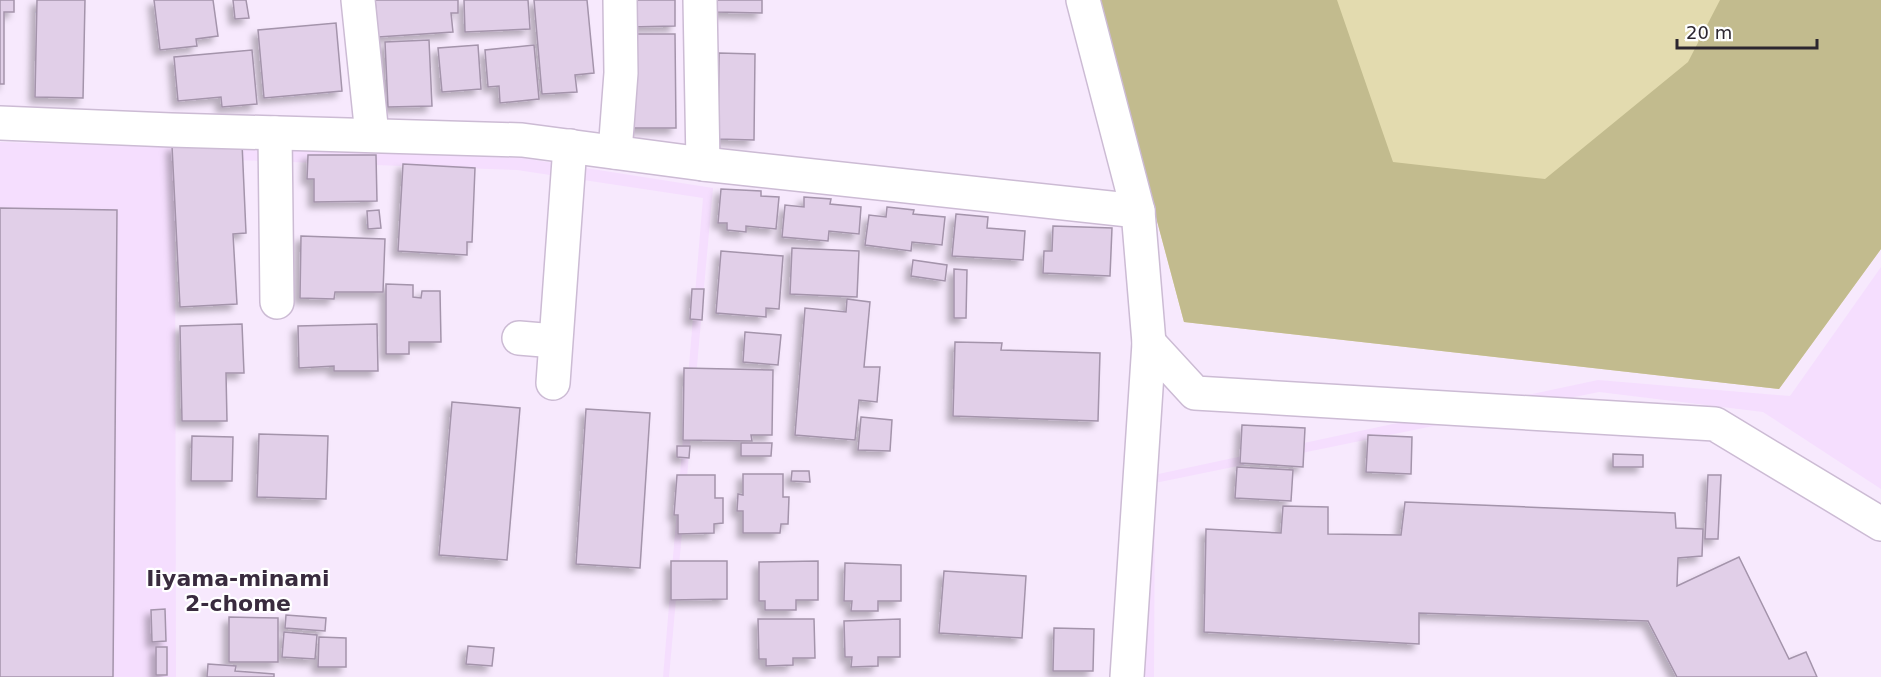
<svg xmlns="http://www.w3.org/2000/svg" width="1881" height="677" font-family="'DejaVu Sans',sans-serif">
<style>
.built{fill:#f5defe}
.green{fill:#e3dbaf}
.forest{fill:#c2bb8e}
.building{fill:#e1cfe8;stroke:#a494ab;stroke-width:1.5;filter:url(#shadow)}
.lines{fill:none;stroke-linecap:round;stroke-linejoin:round}
.minor-casing{stroke:#ccbbd4;stroke-width:36}
.minor{stroke:#fff;stroke-width:33}
.labels{text-anchor:middle;stroke-width:4.5;stroke-linejoin:round;paint-order:stroke}
.neighbourhood-label{font-size:22px;font-weight:bold;fill:#392b3e;stroke:#fff}
</style>
<defs>
<filter id="shadow"><feDropShadow dx="-5.5" dy="5.5" stdDeviation="3" flood-color="#0004"/></filter>
</defs>
<rect width="100%" height="100%" fill="#f7e9fd"/>
<g class="built">
<polygon points="0,142 522,158 713,188 669,677 663,677 703,198 517,170 175,158 176,677 0,677"/>
<polygon points="1881,267 1881,489 1763,412 1599,392 1155,483 1154,677 1144,677 1149,476 1598,380 1790,396"/>
</g>
<polygon class="green" points="1098,0 1881,0 1881,249 1779,389 1184,322"/>
<polygon class="forest" points="1098,0 1337,0 1393,162 1545,179 1688,62 1720,0 1881,0 1881,249 1779,389 1184,322"/>
<g class="building">
<polygon points="0,0 14,0 14,12 4,12 4,84 0,84"/>
<polygon points="37,0 85,0 83,98 35,97"/>
<polygon points="154,0 213,0 218,36 196,39 197,46 160,50"/>
<polygon points="233,0 246,0 249,18 235,19"/>
<polygon points="375,0 458,0 458,13 451,13 453,32 378,37"/>
<polygon points="464,0 528,0 530,29 465,32"/>
<polygon points="534,0 587,0 594,73 575,75 577,92 542,94"/>
<polygon points="636,0 675,0 675,26 629,27"/>
<polygon points="717,0 762,0 762,13 716,12"/>
<polygon points="336,23 342,91 264,98 258,30"/>
<polygon points="632,34 675,34 676,128 633,128"/>
<polygon points="429,40 432,106 388,107 385,42"/>
<polygon points="478,45 481,89 442,92 438,48"/>
<polygon points="534,45 539,99 500,103 499,86 488,87 485,50"/>
<polygon points="252,50 257,104 222,107 221,97 178,101 174,57"/>
<polygon points="719,53 755,54 754,140 718,139"/>
<polygon points="242,143 246,233 233,234 237,304 180,307 172,146"/>
<polygon points="308,155 376,155 377,201 314,202 314,179 307,179"/>
<polygon points="403,164 475,168 472,242 467,242 467,255 398,251"/>
<polygon points="721,189 761,191 761,196 779,197 776,229 746,226 746,232 727,230 727,223 718,223"/>
<polygon points="804,197 831,199 830,204 861,207 859,234 829,231 828,241 782,237 785,205 804,207"/>
<polygon points="887,207 914,210 913,214 945,217 942,245 912,242 911,251 865,245 869,215 886,217"/>
<polygon points="0,208 117,210 113,677 0,677"/>
<polygon points="379,210 381,228 368,229 367,211"/>
<polygon points="956,214 988,217 987,228 1025,231 1023,260 952,256"/>
<polygon points="1053,226 1112,228 1110,276 1043,273 1044,251 1052,251"/>
<polygon points="301,236 385,239 383,292 335,292 334,299 300,298"/>
<polygon points="792,248 859,251 857,297 790,294"/>
<polygon points="721,251 783,256 779,309 766,308 766,317 716,313"/>
<polygon points="913,260 947,265 945,281 911,276"/>
<polygon points="954,269 967,270 966,318 954,318"/>
<polygon points="386,284 413,285 413,297 421,298 422,291 440,291 441,342 409,342 409,354 386,354"/>
<polygon points="692,289 704,289 702,320 690,319"/>
<polygon points="847,299 870,302 864,367 880,367 877,402 859,400 855,440 795,435 805,308 846,312"/>
<polygon points="242,324 244,373 226,373 227,421 182,421 180,326"/>
<polygon points="377,324 378,371 334,371 334,366 299,368 298,326"/>
<polygon points="745,332 781,335 778,365 743,362"/>
<polygon points="955,342 1002,343 1001,350 1100,353 1098,421 953,416"/>
<polygon points="684,368 773,370 772,435 751,435 752,441 683,440"/>
<polygon points="452,402 520,408 507,560 439,555"/>
<polygon points="586,409 650,413 640,568 576,564"/>
<polygon points="861,417 892,420 890,451 858,450"/>
<polygon points="1242,425 1305,428 1303,467 1240,463"/>
<polygon points="259,434 328,436 326,499 257,497"/>
<polygon points="1368,435 1412,437 1411,474 1366,472"/>
<polygon points="192,436 233,437 232,481 191,481"/>
<polygon points="741,443 772,443 771,456 741,456"/>
<polygon points="677,446 690,446 689,458 677,457"/>
<polygon points="1613,454 1643,455 1643,467 1613,467"/>
<polygon points="1237,467 1293,470 1291,501 1235,498"/>
<polygon points="792,471 809,471 810,482 791,481"/>
<polygon points="743,474 783,474 783,497 789,497 788,524 781,524 780,533 743,533 743,511 737,511 738,494 743,495"/>
<polygon points="677,475 715,475 715,498 723,498 723,523 714,524 714,533 678,534 678,515 674,515"/>
<polygon points="1708,475 1721,475 1718,539 1705,539"/>
<polygon points="1405,502 1675,513 1676,528 1703,529 1702,556 1678,558 1677,586 1739,557 1789,659 1806,652 1817,677 1677,677 1648,621 1419,613 1419,644 1204,632 1206,529 1281,533 1283,506 1328,507 1328,534 1401,535"/>
<polygon points="671,561 727,561 727,599 671,600"/>
<polygon points="818,561 818,600 796,600 796,610 765,610 765,601 759,601 759,562"/>
<polygon points="845,563 901,565 901,601 878,601 878,611 851,611 852,601 844,601"/>
<polygon points="944,571 1026,576 1022,638 939,633"/>
<polygon points="165,609 166,641 152,642 151,610"/>
<polygon points="286,615 326,618 325,631 285,628"/>
<polygon points="229,617 278,618 278,662 229,662"/>
<polygon points="758,619 814,619 815,658 793,658 793,665 766,666 766,659 759,659"/>
<polygon points="900,619 900,657 878,657 878,666 851,667 852,657 845,657 844,621"/>
<polygon points="1054,628 1094,629 1093,671 1053,671"/>
<polygon points="284,632 317,635 315,659 282,657"/>
<polygon points="319,637 346,638 346,667 318,667"/>
<polygon points="468,646 494,648 492,666 466,664"/>
<rect x="156" y="647" width="11" height="28"/>
<polygon points="208,664 236,666 235,671 274,674 274,677 207,677"/>
</g>
<g class="lines">
<defs>
<g id="minor">
<polyline points="358,0 372,135"/>
<polyline points="700,0 703,164"/>
<polyline points="1083,0 1138,211 1149,343 1127,677"/>
<polyline points="0,123 171,130 522,140 703,164 1138,211"/>
<polyline points="275,133 277,302"/>
<polyline points="615,152 621,73 620,0"/>
<polyline points="519,338 555,341"/>
<polyline points="1149,343 1195,393 1715,424 1881,524"/>
<polyline points="553,383 570,146"/>
</g>
</defs>
<use href="#minor" class="minor-casing"/>
<use href="#minor" class="minor"/>
</g>
<g class="labels">
<g class="neighbourhood-label">
<text x="238" y="586">Iiyama-minami<tspan x="238" dy="25">2-chome</tspan></text>
</g>
</g>
<path d="M1677 39v9h140v-9" fill="none" stroke="#2c262f" stroke-width="3"/>
<text x="1686" y="39" font-size="18" fill="#2c262f" stroke="#ffffff" stroke-width="4.5" paint-order="stroke">20 m</text>
</svg>
